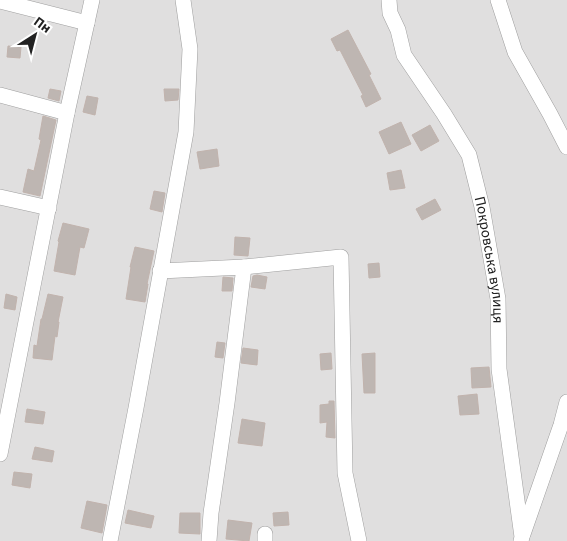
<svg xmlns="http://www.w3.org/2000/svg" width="567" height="541" font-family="'Source Sans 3',sans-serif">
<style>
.residential{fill:#e0dfdf}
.building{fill:#beb6b2;stroke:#c1b3ad}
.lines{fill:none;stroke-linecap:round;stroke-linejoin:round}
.minor-casing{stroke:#9f9f9f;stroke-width:16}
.minor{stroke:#fff;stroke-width:15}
.labels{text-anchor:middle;stroke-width:4;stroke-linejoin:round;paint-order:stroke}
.street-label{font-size:15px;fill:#222;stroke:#fff}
</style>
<rect width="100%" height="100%" fill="#f1edea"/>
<rect class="residential" x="0" y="0" width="567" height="541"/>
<g class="building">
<polygon points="348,30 371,74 369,75 381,99 366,107 361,96 363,95 340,50 337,51 331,39"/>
<polygon points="8,46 21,47 20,58 7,57"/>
<polygon points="50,89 61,91 59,101 48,98"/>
<polygon points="164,89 179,89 178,100 165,101"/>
<polygon points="87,96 98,98 95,115 83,112"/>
<polygon points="43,116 56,120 40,196 23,192 28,169 34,171 41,140 39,139"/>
<polygon points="401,122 411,144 389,154 379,132"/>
<polygon points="430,125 439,141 421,151 412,135"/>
<polygon points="217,149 219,166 200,169 197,152"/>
<polygon points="401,170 405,188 390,190 387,173"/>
<polygon points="154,191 165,193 162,212 150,209"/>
<polygon points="435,199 441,210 422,220 416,209"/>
<polygon points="63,223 89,229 84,248 80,247 75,275 54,271 59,242 58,241"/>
<polygon points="235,237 250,238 248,256 234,255"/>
<polygon points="135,247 154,251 147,284 148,284 145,302 126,299 131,267 130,267"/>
<polygon points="379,263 380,277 369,278 368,264"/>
<polygon points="257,275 267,277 265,289 251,287 253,276"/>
<polygon points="223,277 233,278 232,291 222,291"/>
<polygon points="6,294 17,297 15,310 4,308"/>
<polygon points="48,294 63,297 58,322 59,322 57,337 55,336 52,360 33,358 34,345 37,346 41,319 42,319"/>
<polygon points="217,342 225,343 223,358 215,357"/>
<polygon points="243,348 258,350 257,365 241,363"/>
<polygon points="331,353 332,369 321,370 320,354"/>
<polygon points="375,353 375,393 364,393 362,354"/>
<polygon points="489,367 491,387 472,388 471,368"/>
<polygon points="477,394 479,414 460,415 458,396"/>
<polygon points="329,401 334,401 335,438 326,437 327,422 320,423 320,405 329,404"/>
<polygon points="27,409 45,412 43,424 25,422"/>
<polygon points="242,419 265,423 262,446 238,443"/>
<polygon points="35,447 54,451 52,462 32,459"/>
<polygon points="14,472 32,474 30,488 12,485"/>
<polygon points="87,501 107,505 102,533 81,528"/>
<polygon points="128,510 154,516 151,528 125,523"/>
<polygon points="288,512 289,525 274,526 273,513"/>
<polygon points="180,513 200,513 200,534 179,533"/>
<polygon points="228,520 252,523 249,541 226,539"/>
</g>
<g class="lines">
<defs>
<g id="minor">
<path id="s1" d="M389,0l1,13 8,17 6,25 40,59 25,41 13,52 16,92 1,70 23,168 -1,4"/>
<polyline points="498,0 515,52 550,114 567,147"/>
<polyline points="0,1 87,23"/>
<polyline points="0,95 67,113"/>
<polyline points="0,197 49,208"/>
<polyline points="244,267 341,257 345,473 359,541"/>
<polyline points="160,271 244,267 227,403 211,513 209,541"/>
<polyline points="0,454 67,113 92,0"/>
<polyline points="523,534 561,425 567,402"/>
<polyline points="110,541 136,408 186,132 190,49 183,0"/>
<polyline points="265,541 265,534"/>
</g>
</defs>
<use href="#minor" class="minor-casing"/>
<use href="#minor" class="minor"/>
</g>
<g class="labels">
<g class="street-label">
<text dy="5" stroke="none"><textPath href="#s1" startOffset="284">Покровська вулиця</textPath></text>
</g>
</g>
<g transform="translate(35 35) rotate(36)" stroke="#ffffff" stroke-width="4" paint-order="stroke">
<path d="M0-4L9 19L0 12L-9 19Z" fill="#222222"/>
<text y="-8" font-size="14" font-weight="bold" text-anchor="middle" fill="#222222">Пн</text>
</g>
</svg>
